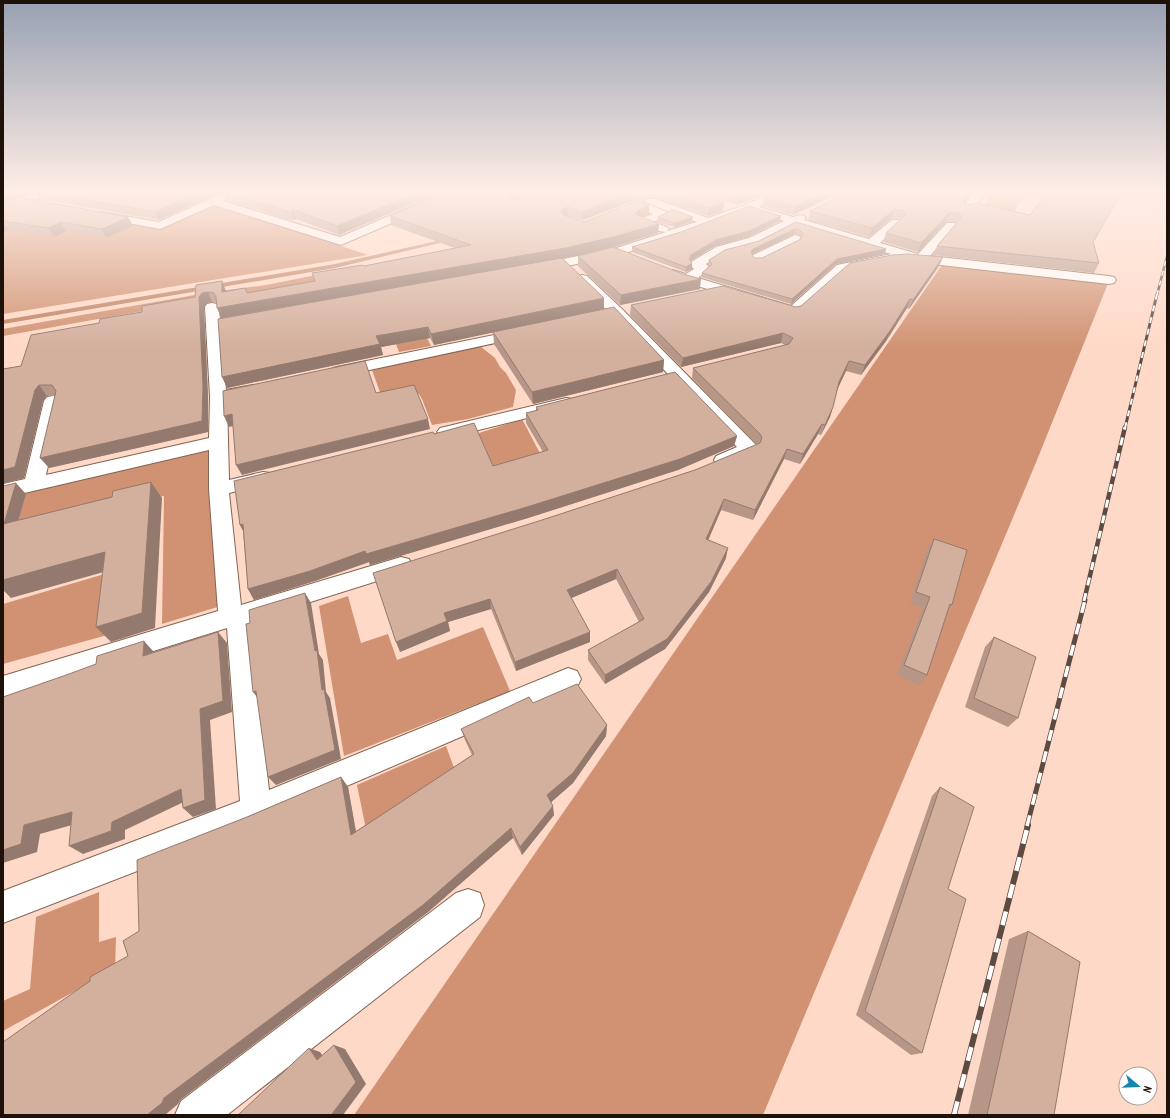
<svg xmlns="http://www.w3.org/2000/svg" width="1170" height="1118" font-family="'PT Sans Narrow',sans-serif">
<style>
.forest{fill:#d09272}
.lines{fill:none;stroke-linecap:round;stroke-linejoin:round}
.stream{fill:#be8162;fill-rule:evenodd}
.street-casing{stroke:#846453;stroke-width:2}
.secondary-casing{stroke:#846453;stroke-width:2}
.street{fill:#fff;fill-rule:evenodd}
.secondary{fill:#fff;fill-rule:evenodd}
.rail-far4-casing{stroke:#5d4a40;stroke-width:2.5}
.rail-far3-casing{stroke:#5d4a40;stroke-width:3}
.rail-far2-casing{stroke:#5d4a40;stroke-width:4.5}
.rail-far1-casing{stroke:#5d4a40;stroke-width:5}
.rail-casing{stroke:#5d4a40;stroke-width:6}
.rail-far4{stroke:#fff;stroke-width:1.5;stroke-dasharray:5;stroke-linecap:butt}
.rail-far3{stroke:#fff;stroke-width:2;stroke-dasharray:6;stroke-linecap:butt}
.rail-far2{stroke:#fff;stroke-width:3;stroke-dasharray:8;stroke-linecap:butt}
.rail-far1{stroke:#fff;stroke-width:3.5;stroke-dasharray:11;stroke-linecap:butt}
.rail{stroke:#fff;stroke-width:4.5;stroke-dasharray:14;stroke-linecap:butt}
.wall{fill:#b59687;fill-rule:evenodd}
.shaded-wall{fill:#947a6e}
.building{fill:#d3af9d;stroke:#947a6e;fill-rule:evenodd}
</style>
<rect width="100%" height="100%" fill="#ffd9c7"/>
<g class="forest">
<polygon points="993,192 1026,192 1012,215 982,209"/>
<polygon points="209,202 368,255 3,314 3,213 156,225"/>
<polygon points="509,238 226,300 226,291 200,305 143,311 3,336 3,329 200,294 266,285 311,276 404,261 476,242"/>
<polygon points="944,262 1109,281 1037,460 763,1115 354,1115"/>
<polygon points="417,317 431,346 399,352 392,334"/>
<polygon points="480,346 495,358 500,367 506,373 516,390 513,407 468,419 432,425 422,399 419,394 383,401 371,367 459,349"/>
<polygon points="522,419 543,459 449,481 482,445 479,433"/>
<polygon points="213,446 224,605 162,624 164,496 118,506 12,540 3,498"/>
<polygon points="118,570 111,634 3,664 3,604"/>
<polygon points="348,596 361,643 388,634 397,660 483,627 510,691 344,756 319,606"/>
<polygon points="446,746 457,776 367,834 357,785"/>
<polygon points="99,892 99,942 116,937 115,969 3,1031 3,1001 30,989 36,917"/>
</g>
<g class="lines">
<polygon class="stream" points="450,238 452,238 452,240 335,268 3,324 3,320 335,264"/>
<defs>
<g id="street">
<polygon points="229,192 232,195 223,201 340,237 445,192 460,192 459,194 341,245 214,205 160,229 101,218 97,217 95,215 97,213 101,212 159,222 223,193"/>
<path d="M773,192h14l-28,15 34,10 7,-2 4,1 2,2 -2,2 65,19 23,-19h8l2,2 -2,2 -20,19 38,11 29,-31h8l2,2 -27,31 179,20 5,1 2,3 -2,3 -5,1 -204,-23 -16,1 -42,9 -49,43 -5,1 -125,-38 -2,-3 2,-3 5,-1 13,4 8,-5 -4,-4 1,-3 25,-15 33,-9 35,-17 -35,-10 -129,44 -82,17 -5,-1 -1,-3 1,-3 80,-16 53,-17 -7,-1 -21,-7 -2,-2 2,-2 15,-6 -17,-6 -14,5 -6,-3c13,-17 36,-4 51,2l2,2 -2,2 -14,6 14,5 2,2 -2,2 30,-9 -50,-19 -1,-2 1,-2h8l53,19 37,-13zM795,225l96,29 -54,11 -46,41 -93,-28 12,-10 -4,-4 18,-11 33,-9z"/>
<polygon points="974,192 985,192 971,212 963,212 961,210"/>
<polygon points="795,235 799,236 801,239 799,242 761,261 753,261 751,258 753,255"/>
<path d="M582,275l5,1 36,34 133,135 2,4c-4,6 -28,17 -35,17 -2,0 -5,-1 -7,-2l-2,-4 2,-4 21,-9 -124,-131 -36,-34 -2,-3 2,-3z"/>
<polygon points="212,303 217,304 219,307 220,320 248,316 253,317 255,320 253,323 221,329 226,390 253,385 259,386 261,390 259,394 227,400 229,480 263,472 270,473 273,478 270,483 229,493 241,605 401,557 409,559 412,565 409,571 250,621 269,790 568,668 577,671 581,679 577,687 256,825 3,923 3,891 240,801 227,628 3,698 3,676 218,611 209,489 209,450 3,498 3,484 25,479 44,401 47,397 53,396 59,397 62,401 46,475 209,438 210,397 205,307 207,304"/>
<polygon points="523,329 528,330 530,333 528,336 337,377 331,375 329,372 331,369 337,367"/>
<polygon points="566,398 572,399 575,403 572,407 446,438 440,436 437,432 440,428"/>
<polygon points="468,889 480,893 484,905 480,917 227,1115 175,1115 181,1101 456,893"/>
</g>
<polygon id="secondary" points="36,192 51,192 50,194 3,212 3,205"/>
</defs>
<use href="#street" class="street-casing"/>
<use href="#secondary" class="secondary-casing"/>
<use href="#street" class="street"/>
<use href="#secondary" class="secondary"/>
<defs>
<polyline id="rail-far4" points="1157,295 1167,256"/>
<polyline id="rail-far3" points="1125,428 1157,294"/>
<polyline id="rail-far2" points="1084,601 1125,427"/>
<polyline id="rail-far1" points="1027,826 1085,600"/>
<polyline id="rail" points="954,1115 1028,825"/>
</defs>
<use href="#rail-far4" class="rail-far4-casing"/>
<use href="#rail-far3" class="rail-far3-casing"/>
<use href="#rail-far2" class="rail-far2-casing"/>
<use href="#rail-far1" class="rail-far1-casing"/>
<use href="#rail" class="rail-casing"/>
<use href="#rail-far4" class="rail-far4"/>
<use href="#rail-far3" class="rail-far3"/>
<use href="#rail-far2" class="rail-far2"/>
<use href="#rail-far1" class="rail-far1"/>
<use href="#rail" class="rail"/>
</g>
<g class="wall">
<polygon points="3,192 31,192 19,197 128,217 133,226 106,238 66,231 54,237 8,230 4,232 3,231"/>
<polygon points="36,192 221,192 159,220 40,199"/>
<polygon points="223,192 440,192 339,235 296,219 294,220 287,219 226,200"/>
<polygon points="446,192 535,192 513,200 539,192 694,192 724,202 723,211 708,216 651,197 646,198 645,203 635,200 583,220 568,216 567,216 584,222 649,214 642,217 659,224 658,233 617,246 566,258 221,318 217,303 212,302 207,303 204,307 208,397 208,432 49,468 55,396 47,396 43,401 24,478 3,484 3,369 21,366 99,323 195,297 196,285 226,291 247,293 314,281 312,273 364,266 455,248 391,225 390,216"/>
<polygon points="699,192 768,192 737,205"/>
<polygon points="774,192 842,192 793,215 762,206 764,197"/>
<polygon points="849,192 972,192 965,203 967,205 1093,242 1099,263 1094,273 933,255 937,246 956,223 955,222 946,222 918,252 883,242 886,233 901,219 900,218 891,219 869,237 808,220 810,211"/>
<polygon points="658,217 692,222 675,227 657,222"/>
<polygon points="780,221 748,237 715,246 690,261 692,263 692,269 686,272 632,252 632,247"/>
<path d="M796,222l89,32 -49,10 -45,40 -90,-27 1,-4 7,-7 -1,-2 1,-4 50,-19zM794,234l5,1 3,2 -1,2 -39,19h-8l-2,-4z"/>
<polygon points="578,256 700,289 620,305 578,266"/>
<polygon points="939,266 909,309 907,308 886,341 861,375 846,371 838,388 830,417 821,435 818,434 800,464 784,459 753,520 721,510 708,540 726,558 709,592 665,649 605,684 588,660 588,650 639,622 616,579 571,598 590,632 590,642 516,671 491,609 448,622 450,631 400,652 542,520 695,470 757,445 692,378 693,368 785,345 781,343 681,367 630,315 631,305 796,307"/>
<polygon points="604,309 664,360 663,372 533,404 494,344 493,332 434,345 430,338 381,347 383,355 227,388 218,319"/>
<polygon points="536,407 737,436 734,446 678,470 528,518 370,565 369,562 315,581 254,600 248,589 243,531 240,525 434,434 493,466 543,452 526,423 526,413 536,411"/>
<polygon points="934,539 952,605 947,613 927,675 919,685 897,675 923,608 910,603 927,550"/>
<polygon points="994,637 1018,718 1008,727 965,707 985,647"/>
<polygon points="533,703 607,725 606,736 573,783 551,802 554,815 522,855 513,838 428,912 180,1100 178,1104 128,956 139,931 247,817 341,777 348,787 356,831 472,755 465,740 461,729"/>
<polygon points="940,787 948,889 922,1053 911,1055 856,1015 932,796"/>
<polygon points="1028,931 1054,1115 968,1115 1009,939"/>
</g>
<g class="shaded-wall">
<polygon points="5,192 31,192 3,204 3,193"/>
<polygon points="199,192 221,192 159,220 155,212"/>
<polygon points="419,192 440,192 339,235 337,226"/>
<polygon points="509,192 535,192 510,201 507,196"/>
<polygon points="633,192 636,192 635,200 583,220 583,212"/>
<polygon points="646,192 651,192 651,197 646,198 645,203"/>
<polygon points="749,192 768,192 737,205 738,197"/>
<polygon points="826,192 842,192 793,215 795,207"/>
<polygon points="970,192 972,192 960,210 963,202"/>
<polygon points="724,202 723,211 708,216 709,208"/>
<polygon points="649,205 649,214 637,219 635,214 638,210"/>
<polygon points="568,207 568,216 561,219 561,210"/>
<polygon points="294,210 296,219 294,220 291,212"/>
<polygon points="894,210 891,219 869,237 872,228"/>
<polygon points="949,213 946,222 918,252 921,243"/>
<polygon points="781,216 780,221 748,237 715,246 690,261 689,259 691,255 716,240"/>
<polygon points="128,217 133,226 106,238 102,229"/>
<polygon points="693,217 692,222 675,227 675,223"/>
<polygon points="3,222 8,230 4,232 3,229"/>
<polygon points="61,222 66,231 54,237 48,228"/>
<polygon points="659,224 658,233 617,246 566,258 221,318 217,308 247,293 245,288 249,298"/>
<polygon points="795,229 794,234 752,254 750,257 751,252 753,249"/>
<polygon points="886,249 885,254 836,264 791,304 792,299 837,259"/>
<polygon points="943,257 939,266 909,309 913,300"/>
<polygon points="692,263 692,269 686,272 686,267"/>
<polygon points="701,279 700,289 620,305 621,295"/>
<polygon points="222,281 226,291 227,302 222,292"/>
<polygon points="208,292 212,302 207,303 204,307 208,397 208,432 49,468 40,458 199,297 202,293"/>
<polygon points="604,298 604,309 434,345 431,334"/>
<polygon points="910,299 907,308 886,341 861,375 865,365"/>
<polygon points="428,327 430,338 381,347 383,355 227,388 222,377 376,336"/>
<polygon points="783,333 781,343 681,367 683,358"/>
<polygon points="664,360 663,372 533,404 532,392"/>
<polygon points="849,361 846,371 836,392 839,382"/>
<polygon points="39,385 47,396 43,401 24,478 3,484 3,470 35,390"/>
<polygon points="833,407 830,417 821,435 825,425"/>
<polygon points="232,414 237,425 229,427 224,416"/>
<polygon points="428,419 430,429 242,475 236,465"/>
<polygon points="822,424 818,434 800,464 803,454"/>
<polygon points="737,436 734,446 678,470 528,518 370,565 369,562 315,581 254,600 248,589 365,551"/>
<polygon points="787,449 784,459 753,520 755,510"/>
<polygon points="151,482 162,498 155,628 111,642 96,627"/>
<polygon points="16,483 26,494 14,535 3,525"/>
<polygon points="724,499 721,510 704,550 706,539"/>
<polygon points="243,524 246,536 240,525"/>
<polygon points="728,548 726,558 709,592 665,649 605,684 605,675"/>
<polygon points="105,552 118,568 11,598 3,590 3,566"/>
<polygon points="617,569 616,579 567,600 567,590"/>
<polygon points="305,593 311,603 319,654 323,660 326,692 330,698 341,759 276,785 268,777 315,651"/>
<polygon points="490,599 491,609 448,622 450,631 400,652 396,642 444,613"/>
<polygon points="218,632 227,643 232,712 210,720 216,809 193,817 183,808 200,709"/>
<polygon points="590,632 590,642 516,671 515,662"/>
<polygon points="144,641 154,652 143,656"/>
<polygon points="256,691 261,702 253,692"/>
<polygon points="607,725 606,736 573,783 548,805 547,795"/>
<polygon points="341,777 348,787 358,844 351,835"/>
<polygon points="181,789 192,798 125,830 125,839 83,854 69,846 112,822"/>
<polygon points="553,806 554,815 522,855 520,847"/>
<polygon points="72,812 86,821 40,834 37,852 3,863 3,850 24,825"/>
<polygon points="511,828 513,838 428,912 180,1100 178,1104 165,1115 147,1115 164,1098"/>
<polygon points="334,1045 345,1049 366,1084 343,1115 333,1115 332,1114"/>
<polygon points="309,1048 320,1052 328,1063 317,1060"/>
</g>
<g class="building">
<polygon points="42,192 199,192 155,212"/>
<polygon points="224,192 419,192 337,226 294,210 291,212 284,210"/>
<polygon points="446,192 509,192 507,196 513,200 539,192 633,192 583,212 568,207 561,210 563,215 584,222 636,201 649,205 638,210 635,214 659,224 617,236 566,248 217,308 216,297 214,293 208,292 202,293 199,297 203,387 202,421 40,458 56,391 52,385 39,385 35,390 15,467 3,470 3,369 21,366 31,335 99,323 100,319 142,312 142,306 195,297 196,285 222,281 222,292 245,288 247,293 315,281 312,273 363,265 364,266 471,245 390,216"/>
<polygon points="640,192 646,192 646,194"/>
<polygon points="664,192 694,192 724,202 709,208"/>
<polygon points="725,192 749,192 738,197"/>
<polygon points="774,192 826,192 795,207 764,197"/>
<polygon points="849,192 970,192 963,202 967,205 976,203 1030,215 1047,192 1122,192 1093,242 1099,263 937,246 962,217 959,213 949,213 921,243 886,233 906,214 903,210 894,210 872,228 810,211"/>
<polygon points="19,197 128,217 102,229 61,222 48,228 3,221 3,202"/>
<polygon points="749,206 781,216 749,231 716,240 691,255 689,259 692,263 686,267 632,247 681,232"/>
<polygon points="671,209 693,217 675,223 658,217 670,211"/>
<path d="M796,222l90,27 -49,10 -45,40 -90,-26 10,-9 -3,-4 16,-10 34,-9zM795,229l5,1 3,4 -2,5 -39,19h-8l-3,-6 2,-3z"/>
<polygon points="613,247 683,274 701,279 621,295 578,256"/>
<polygon points="908,254 943,257 913,300 910,299 890,331 865,365 849,361 839,382 833,407 825,425 822,424 803,454 787,449 755,510 724,499 706,539 728,548 711,582 667,639 605,675 588,650 644,619 617,569 567,590 590,632 515,662 490,599 444,613 447,621 396,642 373,573 542,520 695,470 760,443 762,438 760,434 693,368 789,344 793,338 783,333 683,358 631,305 723,286 796,307 801,306 850,263 892,255"/>
<polygon points="562,258 604,298 431,334 428,327 376,336 380,344 222,377 218,319"/>
<polygon points="614,307 664,360 532,392 493,332"/>
<polygon points="365,361 376,393 414,385 428,419 236,465 232,414 224,416 223,391"/>
<polygon points="675,372 737,436 680,459 527,507 366,554 365,551 310,571 248,589 243,524 240,525 234,481 433,432 434,434 474,423 493,466 548,450 526,413 538,410 536,407"/>
<polygon points="151,482 142,613 96,627 105,552 3,580 3,524 112,497 113,491"/>
<polygon points="16,483 4,524 3,524 3,486"/>
<polygon points="934,539 967,550 952,605 950,604 927,675 904,665 930,597 916,592"/>
<polygon points="305,593 315,651 317,650 322,690 324,689 335,750 268,777 256,691 253,692 246,624 250,623 249,610"/>
<polygon points="218,632 223,701 200,709 205,800 183,808 181,789 112,822 111,831 69,846 72,812 24,825 21,844 3,850 3,697 69,674 96,664 97,656 144,641 143,656"/>
<polygon points="994,637 1036,657 1018,718 974,698"/>
<polygon points="577,684 607,725 573,773 547,795 553,806 520,847 511,828 423,905 164,1098 162,1103 147,1115 3,1115 3,1042 90,981 90,977 128,956 123,941 139,931 137,860 247,817 341,777 351,835 474,754 461,729 529,697 533,703"/>
<polygon points="940,787 974,807 948,889 966,899 922,1053 865,1011"/>
<polygon points="1028,931 1080,962 1054,1115 987,1115"/>
<polygon points="334,1045 356,1082 332,1114 333,1115 238,1115 309,1048 317,1060"/>
</g>
<linearGradient id="sky" x2="0" y2="1"><stop stop-color="#97a0b2"/><stop offset="0.55" stop-color="#ffeee6"/><stop offset="1" stop-color="#ffeee6" stop-opacity="0"/></linearGradient>
<rect width="1170" height="349" fill="url(#sky)"/>
<rect width="1170" height="1118" fill="none" stroke="#1d110a" stroke-width="8"/>
<g transform="translate(1138 1086) rotate(109)"><circle r="19" fill="#ffffff" stroke="#a5a09d"/>
<path d="M0-3L7 15L0 10L-7 15Z" fill="#1686ad"/>
<text y="-6" font-size="11" font-weight="bold" text-anchor="middle" fill="#1d110a">N</text>
</g>
</svg>
